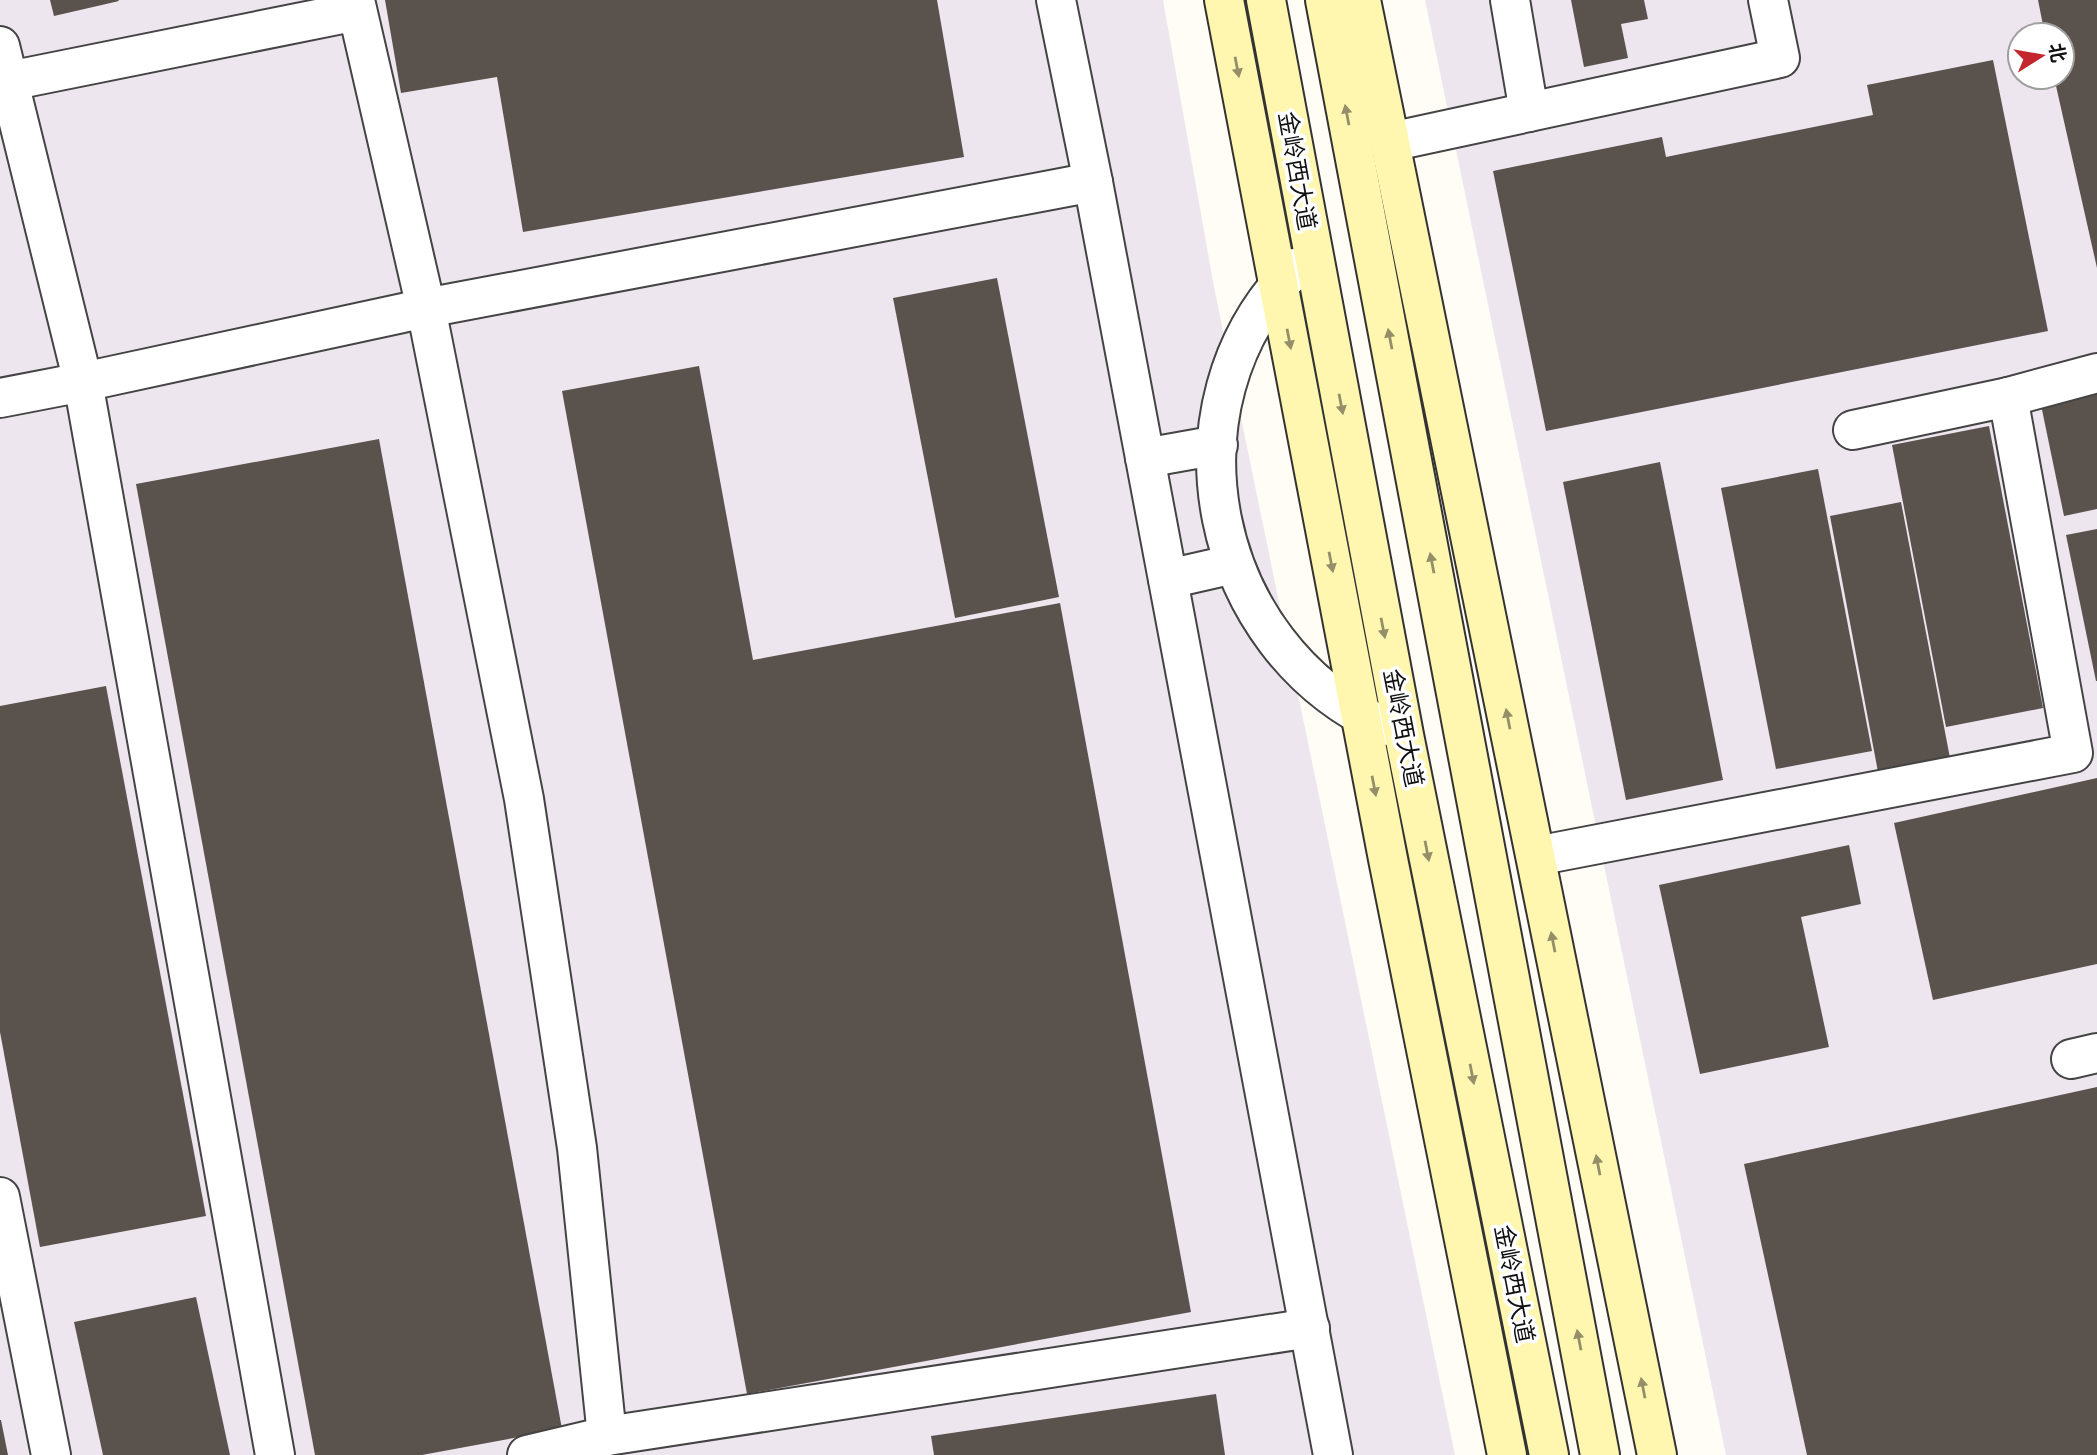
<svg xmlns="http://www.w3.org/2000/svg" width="2097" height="1455" font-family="Georgia,'Noto Sans SC',serif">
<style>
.industrial{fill:#eee6ef;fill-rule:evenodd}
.building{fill:#5a524d}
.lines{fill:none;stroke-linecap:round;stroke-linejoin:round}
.street-casing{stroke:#444;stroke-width:42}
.secondary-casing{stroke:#333;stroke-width:42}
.street{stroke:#fff;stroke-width:38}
.secondary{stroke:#fff6b0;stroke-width:38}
.oneway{fill:#948f68}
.labels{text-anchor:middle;stroke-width:7;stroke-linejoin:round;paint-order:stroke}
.street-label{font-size:24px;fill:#111;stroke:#fff}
</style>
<rect width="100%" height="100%" fill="#fffdf5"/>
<g class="industrial">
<polygon points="0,0 1163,0 1214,287 1455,1455 0,1455"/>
<path d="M1425,0h672v1455h-371zM2020,35h42v42h-42z"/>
</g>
<g class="building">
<polygon points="50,0 118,0 119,1 54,16"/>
<polygon points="385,0 937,0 964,157 523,232 497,77 401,93"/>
<polygon points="1571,0 1644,0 1648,19 1621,24 1628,58 1584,67"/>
<polygon points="2038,0 2097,0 2097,268 2054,77 2062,77 2062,35 2045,35"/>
<polygon points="1993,60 2048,331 1546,431 1493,171 1662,137 1666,157 1873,115 1867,85"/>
<polygon points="997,278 1059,597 955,618 893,298"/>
<polygon points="699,366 753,660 1060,603 1191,1312 747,1394 562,391"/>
<polygon points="2097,388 2097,509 2064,516 2040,400"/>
<polygon points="1989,426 2043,708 1946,727 1892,445"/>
<polygon points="379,439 562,1429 422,1455 315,1455 136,484"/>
<polygon points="1660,462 1723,780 1626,800 1563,482"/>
<polygon points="1818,469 1872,751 1776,769 1721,488"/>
<polygon points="1901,502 1950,758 1878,772 1830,516"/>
<polygon points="2097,529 2097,681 2096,681 2066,535"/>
<polygon points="106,686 206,1216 40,1247 0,1032 0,706"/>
<polygon points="2097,778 2097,964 1933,1000 1894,823"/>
<polygon points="1849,845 1861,904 1801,917 1829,1047 1700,1074 1659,885"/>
<polygon points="2097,1087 2097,1455 1807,1455 1744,1164"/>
<polygon points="196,1297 230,1455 103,1455 74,1322"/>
<polygon points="1216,1394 1225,1455 934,1455 931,1436"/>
<polygon points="0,1420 1,1420 8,1455 0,1455"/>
</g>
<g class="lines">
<defs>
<g id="street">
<polyline points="355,0 426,308 524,799 577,1148 607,1436"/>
<polyline points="1056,0 1093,182 1333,1455"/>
<polyline points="1510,0 1529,112"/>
<polyline points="0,46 83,382 275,1455"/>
<polyline points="9,81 357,11"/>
<polyline points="1390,142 1780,58 1768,0"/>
<path d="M1295,268c-138,138 -86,379 88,458"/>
<polyline points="0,398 83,382 426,308 1093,182"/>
<polyline points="1853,430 2008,397 2097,373"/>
<polyline points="1145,458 1218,445"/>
<polyline points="1168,579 1234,564"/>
<polyline points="1536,856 2073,753 2008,397"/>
<polyline points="2071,1059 2097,1053"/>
<polyline points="0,1197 51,1455"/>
<polyline points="527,1455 607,1436 1310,1328"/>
</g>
<g id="secondary">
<polyline points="1224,0 1388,859 1507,1455"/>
<polyline points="1266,0 1404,735 1549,1455"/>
<polyline points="1325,0 1600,1455"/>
<polyline points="1361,0 1657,1455"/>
</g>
</defs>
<use href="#street" class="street-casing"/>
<use href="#secondary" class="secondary-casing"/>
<use href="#street" class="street"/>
<use href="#secondary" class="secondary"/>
</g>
<defs><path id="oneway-solid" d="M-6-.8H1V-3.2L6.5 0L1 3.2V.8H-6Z" transform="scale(1.75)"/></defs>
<g class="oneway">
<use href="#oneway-solid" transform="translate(1237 67) rotate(79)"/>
<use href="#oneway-solid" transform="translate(1347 115) rotate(-101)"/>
<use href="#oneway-solid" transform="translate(1289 339) rotate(79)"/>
<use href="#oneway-solid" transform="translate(1390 339) rotate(-101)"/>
<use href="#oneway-solid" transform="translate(1341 404) rotate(79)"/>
<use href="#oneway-solid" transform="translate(1331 562) rotate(79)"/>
<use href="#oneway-solid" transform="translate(1432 563) rotate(-101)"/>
<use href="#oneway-solid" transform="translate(1383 628) rotate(79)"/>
<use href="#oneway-solid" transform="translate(1508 719) rotate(-101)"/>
<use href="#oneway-solid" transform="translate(1374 786) rotate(79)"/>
<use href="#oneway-solid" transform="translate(1427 851) rotate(79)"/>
<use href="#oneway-solid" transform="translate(1553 942) rotate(-101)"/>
<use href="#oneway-solid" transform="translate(1472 1074) rotate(79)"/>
<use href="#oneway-solid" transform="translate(1598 1165) rotate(-101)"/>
<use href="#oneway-solid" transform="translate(1579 1340) rotate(-101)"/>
<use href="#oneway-solid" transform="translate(1643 1388) rotate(-101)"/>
</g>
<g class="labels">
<g class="street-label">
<text transform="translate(1297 171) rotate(80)" y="8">金岭西大道</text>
<text transform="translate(1403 728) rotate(79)" y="8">金岭西大道</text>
<text transform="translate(1514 1284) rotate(79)" y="8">金岭西大道</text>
</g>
</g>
<g transform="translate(2041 56) rotate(79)"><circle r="33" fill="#ffffff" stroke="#a0a0a0" stroke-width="2"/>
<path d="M0-5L12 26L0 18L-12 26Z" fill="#c4262e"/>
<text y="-10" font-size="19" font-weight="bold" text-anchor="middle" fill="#111111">北</text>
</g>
</svg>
